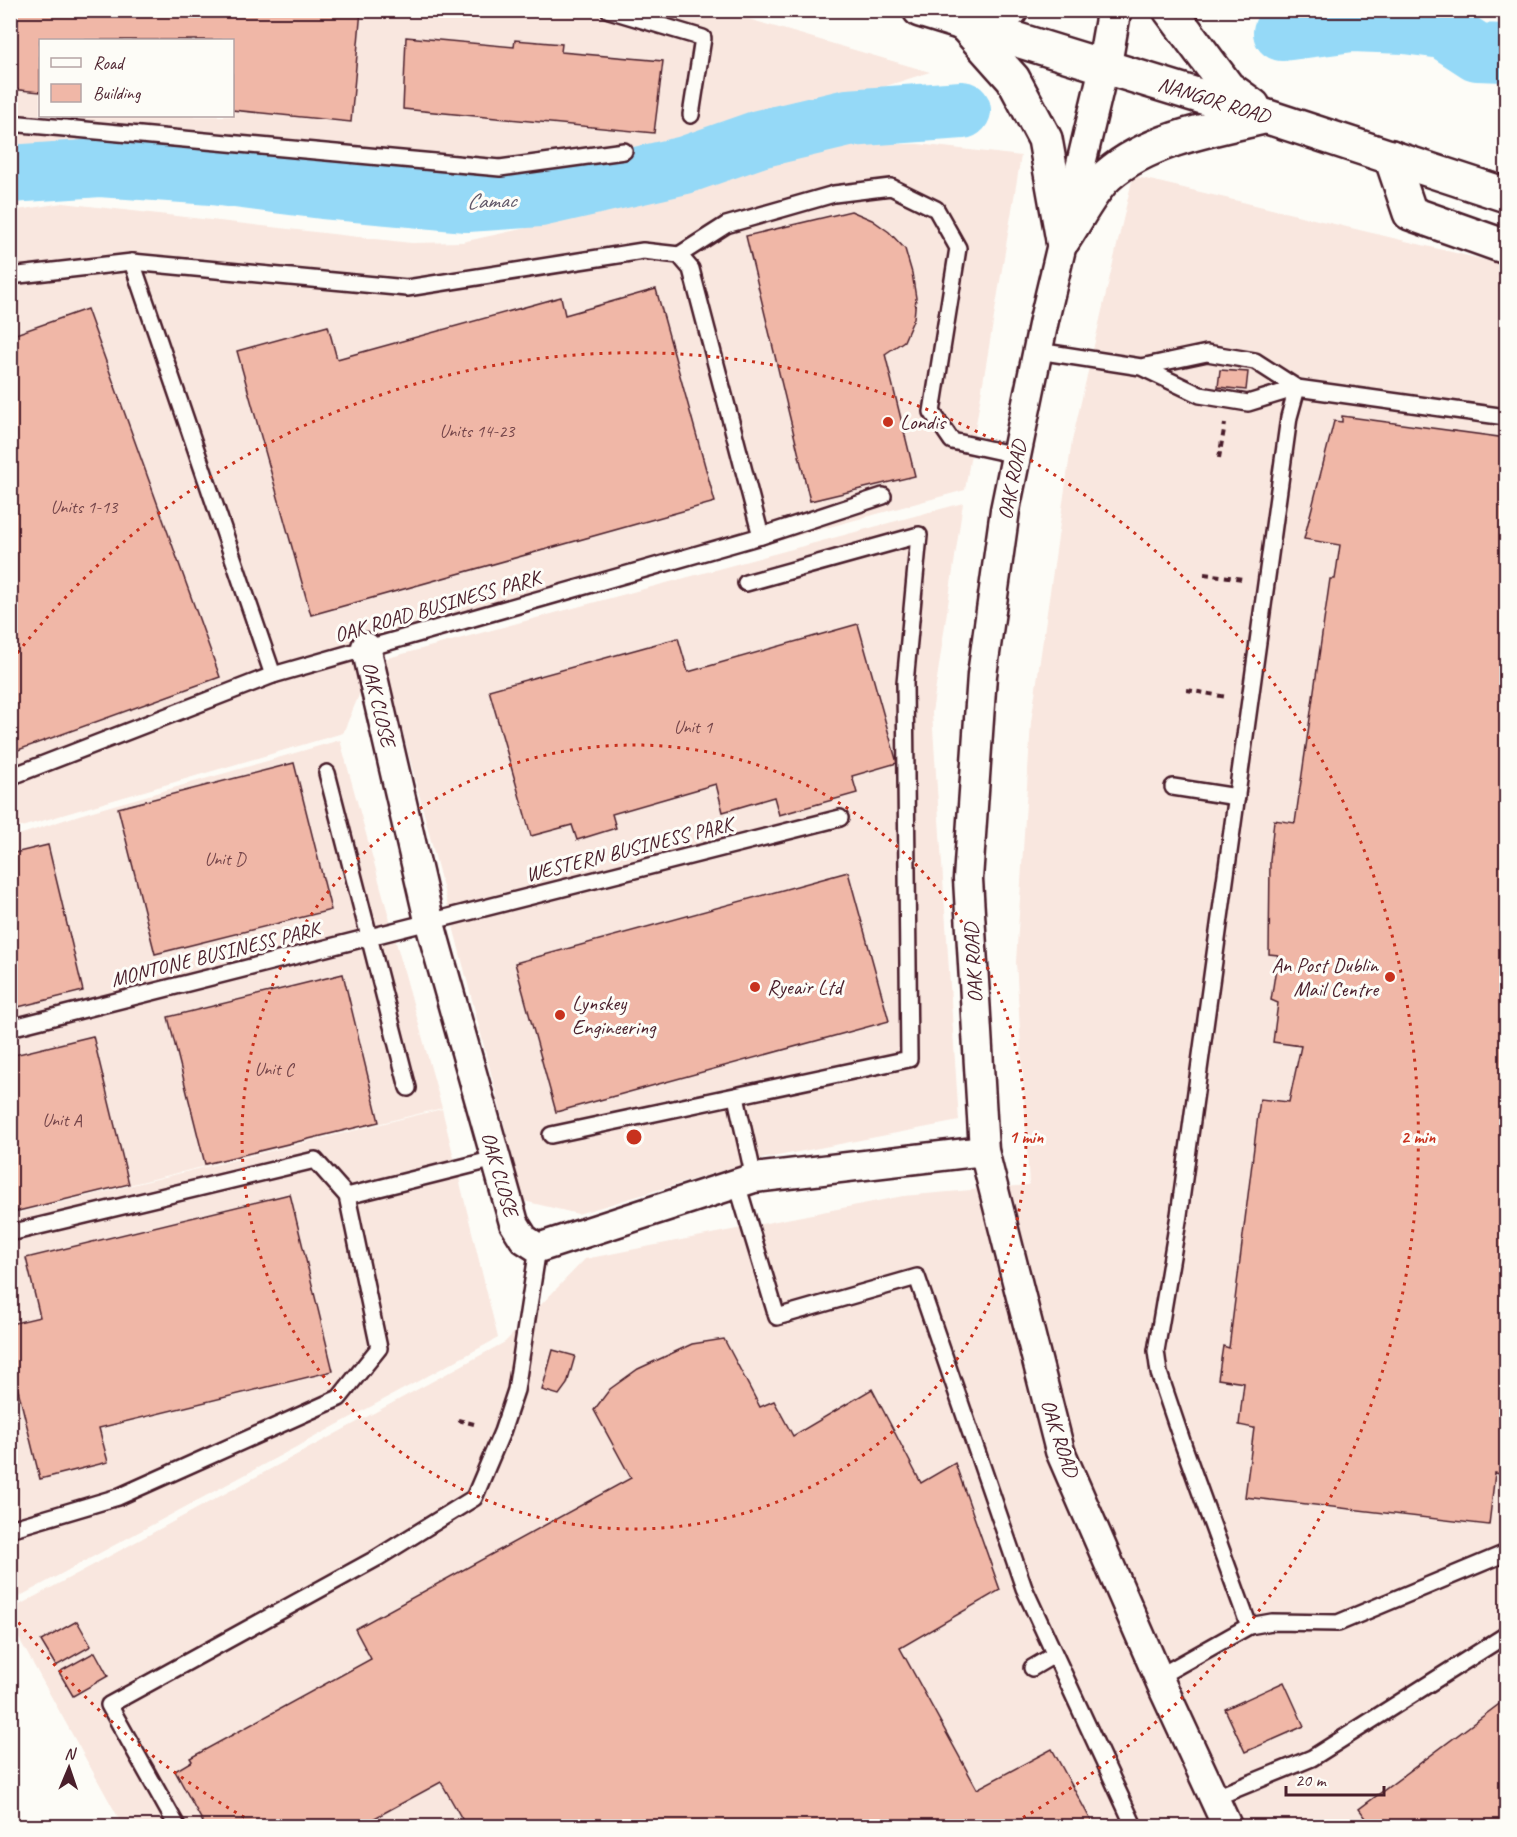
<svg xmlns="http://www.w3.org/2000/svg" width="1517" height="1837" font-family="Caveat,sans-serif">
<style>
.built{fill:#f9e7df;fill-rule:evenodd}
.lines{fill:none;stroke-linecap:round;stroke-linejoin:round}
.river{stroke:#95d9f7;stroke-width:58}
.building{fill:#f0b7a7;stroke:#4a1f2b;stroke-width:1.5}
.service-casing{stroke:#4a1f2b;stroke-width:20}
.minor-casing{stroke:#4a1f2b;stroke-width:33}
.tertiary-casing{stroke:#4a1f2b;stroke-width:38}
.secondary-casing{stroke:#4a1f2b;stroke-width:38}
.path{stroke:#4a1f2b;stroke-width:4;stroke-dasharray:6 4.5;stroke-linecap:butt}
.service{stroke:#fdfcf7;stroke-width:15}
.minor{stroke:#fdfcf7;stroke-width:28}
.tertiary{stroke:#fdfcf7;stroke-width:33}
.secondary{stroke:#fdfcf7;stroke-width:33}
.ring{fill:none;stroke:#c8321e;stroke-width:3;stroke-dasharray:3 6}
.poi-dot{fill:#c8321e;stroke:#fdfcf7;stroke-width:2}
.labels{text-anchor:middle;stroke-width:6;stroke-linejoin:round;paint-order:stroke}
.number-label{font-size:18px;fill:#74454a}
.street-label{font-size:21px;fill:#4a1f2b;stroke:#fdfcf7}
.poi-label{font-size:21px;fill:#4a1f2b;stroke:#fdfcf7;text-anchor:start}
.water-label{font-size:22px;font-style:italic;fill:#605768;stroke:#fdfcf7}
.centre{fill:#c8321e;stroke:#fdfcf7;stroke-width:3}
.ring-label{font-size:18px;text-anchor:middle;font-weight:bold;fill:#c8321e;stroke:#fdfcf7;stroke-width:6;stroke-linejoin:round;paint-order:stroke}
</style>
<rect width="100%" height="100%" fill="#fdfcf7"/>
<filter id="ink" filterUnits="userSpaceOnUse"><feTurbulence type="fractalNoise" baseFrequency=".0167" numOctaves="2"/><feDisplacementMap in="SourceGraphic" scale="12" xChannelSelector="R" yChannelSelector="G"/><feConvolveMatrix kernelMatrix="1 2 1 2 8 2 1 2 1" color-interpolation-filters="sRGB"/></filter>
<g filter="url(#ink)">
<g class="built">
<path d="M11,11h710l209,61 -207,66 -183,46 -504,-29 -25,5zM40,40h192v76h-192z"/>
<polygon points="852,144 918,144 1021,156 965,490 378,650 343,733 11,830 11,211 63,203 411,243 462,242 664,198 809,152"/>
<polygon points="1133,176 1506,265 1506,1826 123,1826 11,1624 10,1610 505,1342 585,1259 903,1196 1029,1185 1016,962 1031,722 1072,441"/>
<polygon points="963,503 932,713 959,1121 762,1159 578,1214 524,1201 384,659"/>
<polygon points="340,740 442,1108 11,1214 10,838 79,815"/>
<polygon points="442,1109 498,1338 11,1601 10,1215"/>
</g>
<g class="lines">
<g class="river">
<polyline points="1282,32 1352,23 1405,25 1443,30 1477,52 1506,53"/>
<polyline points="10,174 100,168 212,176 323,190 467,203 540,198 685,165 759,139 848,118 962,110"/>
</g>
</g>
<g class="building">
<polygon points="10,10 361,10 351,122 232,110 232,40 40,40 40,92 10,89"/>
<polygon points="406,37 514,47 515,40 562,44 561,52 663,61 654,133 403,109"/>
<polygon points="851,211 872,220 889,232 905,249 912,273 916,298 914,318 904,341 885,354 915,476 810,501 746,236"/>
<polygon points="656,289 715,502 311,615 237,351 328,326 337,359 561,297 565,315"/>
<polygon points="87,309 220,677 10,753 10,336"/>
<polygon points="1220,370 1248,372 1246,390 1218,387"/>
<polygon points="1342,416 1506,438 1506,1475 1495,1473 1489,1525 1245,1497 1254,1428 1239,1425 1244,1383 1218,1379 1223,1346 1229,1348 1260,1099 1289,1102 1301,1046 1273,1042 1278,1003 1271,1000 1278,955 1269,954 1270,860 1274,820 1295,823 1330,579 1335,579 1340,545 1304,539 1334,421 1342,422"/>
<polygon points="858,624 897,763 852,776 857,793 779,815 774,797 723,812 716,784 612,814 616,828 577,840 572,825 531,836 489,690 678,638 688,672"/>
<polygon points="294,763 331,910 155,954 118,808"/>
<polygon points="48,845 83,991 10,1009 10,854"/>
<polygon points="848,872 889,1021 556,1112 515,963"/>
<polygon points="343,974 379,1122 205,1164 168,1017"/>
<polygon points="93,1036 129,1184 10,1213 10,1056"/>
<polygon points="290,1194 333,1371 99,1428 108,1462 40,1479 10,1357 10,1324 40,1317 26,1258"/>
<polygon points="724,1339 760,1407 774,1401 793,1436 872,1389 921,1483 955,1463 1000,1590 900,1648 977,1789 1052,1749 1094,1826 466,1826 441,1782 360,1826 205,1826 175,1771 192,1761 190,1758 371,1659 355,1629 631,1478 594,1410 610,1389 638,1369 692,1344"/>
<polygon points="553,1350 575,1356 567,1384 559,1395 542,1390"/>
<polygon points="77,1621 91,1646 56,1666 41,1641"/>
<polygon points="95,1652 108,1676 73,1696 59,1672"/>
<polygon points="1284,1682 1304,1726 1245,1752 1225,1709"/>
<polygon points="1506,1699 1506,1826 1372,1826 1359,1809"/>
</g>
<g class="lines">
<defs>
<g id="service">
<polyline points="609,10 703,38 691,115"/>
<polyline points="10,123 500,168 624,151"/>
<polyline points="679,255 726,225 834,194 891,187 936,209 958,248 932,412 952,441 1016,455"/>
<polyline points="132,262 273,675"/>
<polyline points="10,276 132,262 407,288 643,251 679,255 691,269 761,536"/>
<polyline points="1038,351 1141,367 1200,395 1248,403 1297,388 1255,361 1207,353 1141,367"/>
<polyline points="327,773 408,1088"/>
<polyline points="10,777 273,675 761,536 883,496"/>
<polyline points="1173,787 1237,797"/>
<polyline points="10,1028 840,818"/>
<polyline points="736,1097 754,1178"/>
<polyline points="551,1135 909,1059 905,683 919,535 746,583"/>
<polyline points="737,1184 777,1317 917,1277 1024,1588 1134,1826"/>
<polyline points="347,1196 495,1159"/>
<polyline points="10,1233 315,1160 347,1196 379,1348 339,1398 118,1497 10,1529"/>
<polyline points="1249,1626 1184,1447 1159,1373 1156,1351 1179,1215 1289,417 1297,388 1506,417"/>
<polyline points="1032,1668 1054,1655"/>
<polyline points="1158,1677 1249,1626 1272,1622 1338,1623 1506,1553"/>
<polyline points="1214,1798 1312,1758 1506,1635"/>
<polyline points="177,1826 109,1705 377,1558 474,1498 502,1432 516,1390 538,1248"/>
</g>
<g id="minor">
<polyline points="1104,67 1044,320 1005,510 982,675 968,879 984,1151 1060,1451 1164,1690 1227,1826"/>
<polyline points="366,647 429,920 514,1223 524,1239 538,1248 754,1178 984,1151"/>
</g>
<polyline id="tertiary" points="1104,67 1114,10"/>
<g id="secondary">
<polyline points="920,10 1268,117 1506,195"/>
<polyline points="1170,10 1228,88 1253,106"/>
<polyline points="963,24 1011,10"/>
<polyline points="964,24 1013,79 1045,139 1063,240"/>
<polyline points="1391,157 1410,213 1506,247"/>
<path d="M1063,240c13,-19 29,-51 45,-65 39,-35 106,-47 156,-58"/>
</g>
</defs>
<use href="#service" class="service-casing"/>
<use href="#minor" class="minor-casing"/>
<use href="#tertiary" class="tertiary-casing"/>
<use href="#secondary" class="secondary-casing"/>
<g class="path">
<polyline points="1219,458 1225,424"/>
<polyline points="1204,574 1244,579"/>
<polyline points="1187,690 1227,697"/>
<polyline points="458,1420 478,1425"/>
</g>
<use href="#service" class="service"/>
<use href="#minor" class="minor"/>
<use href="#tertiary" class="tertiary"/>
<use href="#secondary" class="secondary"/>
</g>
</g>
<g class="ring">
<circle cx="634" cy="1137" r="392"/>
<path d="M260 1826A784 784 0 0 1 12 1614M12 660A784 784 0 1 1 1008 1826"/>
</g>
<g class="poi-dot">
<circle cx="888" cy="422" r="6"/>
<circle cx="1390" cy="977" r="6"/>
<circle cx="755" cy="987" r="6"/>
<circle cx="560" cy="1015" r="6"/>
</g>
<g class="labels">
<g class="number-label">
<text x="477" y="437">Units 14-23</text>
<text x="84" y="513">Units 1-13</text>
<text x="693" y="733">Unit 1</text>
<text x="225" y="865">Unit D</text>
<text x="274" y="1075">Unit C</text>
<text x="62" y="1126">Unit A</text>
</g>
<g class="street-label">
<text transform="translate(1214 100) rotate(17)" y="7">NANGOR ROAD</text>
<text transform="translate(1012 480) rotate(-79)" y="7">OAK ROAD</text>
<text transform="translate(437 606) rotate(-16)" y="7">OAK ROAD BUSINESS PARK</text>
<text transform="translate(379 704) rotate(77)" y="7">OAK CLOSE</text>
<text transform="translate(629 849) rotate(-14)" y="7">WESTERN BUSINESS PARK</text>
<text transform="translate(215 954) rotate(-14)" y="7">MONTONE BUSINESS PARK</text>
<text transform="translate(973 963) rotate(-93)" y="7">OAK ROAD</text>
<text transform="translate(500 1174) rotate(74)" y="7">OAK CLOSE</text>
<text transform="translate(1060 1438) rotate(72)" y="7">OAK ROAD</text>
</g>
<g class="poi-label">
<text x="900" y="429">Londis</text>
<text x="1378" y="972" text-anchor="end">An Post Dublin<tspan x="1378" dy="24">Mail Centre</tspan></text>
<text x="767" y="994">Ryeair Ltd</text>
<text x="572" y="1010">Lynskey<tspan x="572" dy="24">Engineering</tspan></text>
</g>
<g class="water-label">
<text transform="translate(491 200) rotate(-2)" y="8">Camac</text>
</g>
</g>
<circle cx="634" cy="1137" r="9" class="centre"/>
<g class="ring-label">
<text x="1026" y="1143">1 min</text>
<text x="1418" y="1143">2 min</text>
</g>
<rect width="1517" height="1837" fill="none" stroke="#fdfcf7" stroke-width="36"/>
<rect x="18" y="18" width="1481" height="1801" fill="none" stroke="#4a1f2b" stroke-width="2" filter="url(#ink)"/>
<rect x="39" y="39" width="195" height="78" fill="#fdfcf7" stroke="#b5a4a5" stroke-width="1.5"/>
<rect x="51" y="58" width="30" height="9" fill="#fdfcf7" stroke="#b5a4a5" stroke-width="1.5"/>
<text x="93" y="69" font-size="18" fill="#4a1f2b">Road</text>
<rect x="51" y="84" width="30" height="18" fill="#f0b7a7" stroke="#b5a4a5" stroke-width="1.5"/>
<text x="93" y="99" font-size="18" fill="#4a1f2b">Building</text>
<g transform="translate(69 1768) rotate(2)" stroke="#fdfcf7" stroke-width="4.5" paint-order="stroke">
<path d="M0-4.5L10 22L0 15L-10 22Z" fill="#4a1f2b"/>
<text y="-9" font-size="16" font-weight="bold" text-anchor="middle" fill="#4a1f2b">N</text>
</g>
<path d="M1286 1786v9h98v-9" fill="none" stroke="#4a1f2b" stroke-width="3"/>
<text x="1295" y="1786" font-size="18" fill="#4a1f2b" stroke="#fdfcf7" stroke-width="4.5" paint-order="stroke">20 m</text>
</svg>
